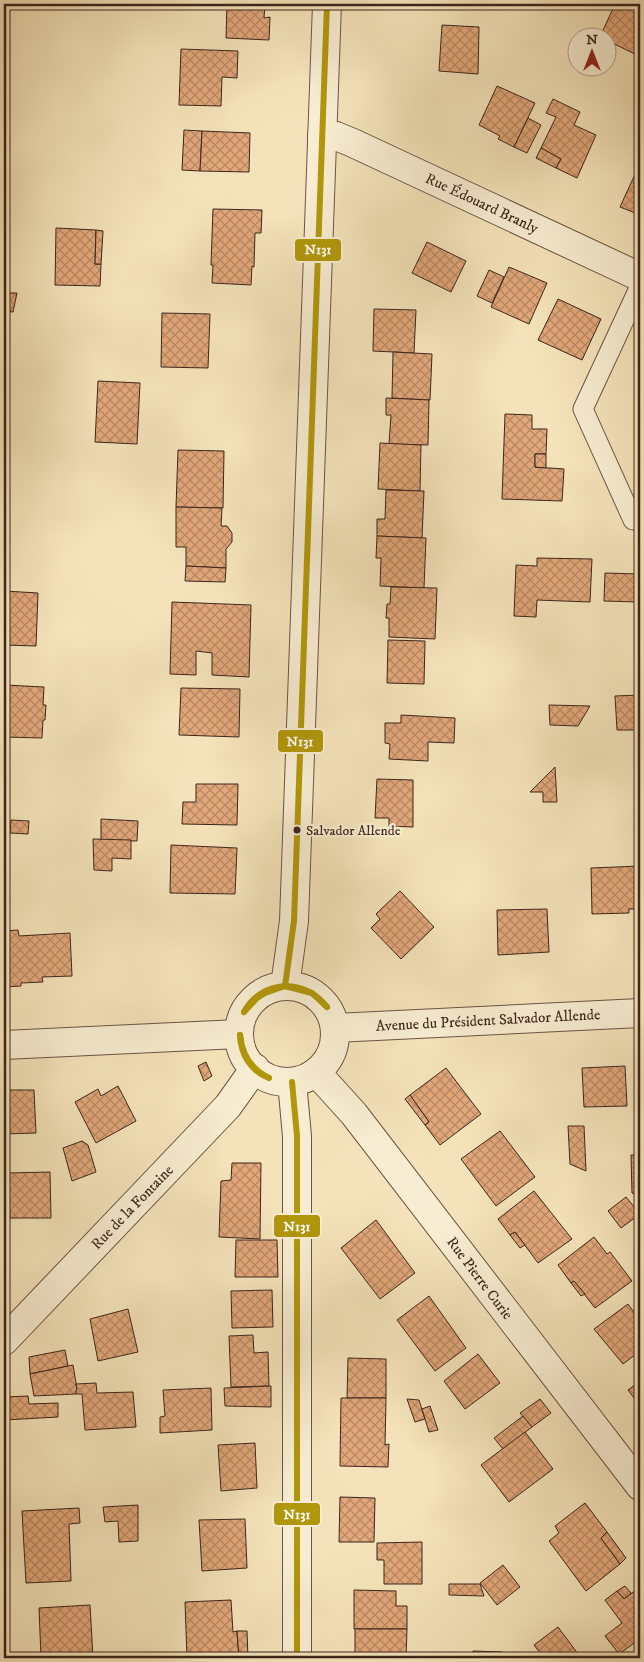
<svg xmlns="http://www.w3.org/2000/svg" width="644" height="1662" font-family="'IM FELL DW Pica',serif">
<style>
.building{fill:url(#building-cross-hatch);stroke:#3d251c}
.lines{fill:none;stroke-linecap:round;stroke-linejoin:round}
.service-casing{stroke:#6b5444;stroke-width:21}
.minor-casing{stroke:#6b5444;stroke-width:30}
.tertiary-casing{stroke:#6b5444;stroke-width:30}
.service{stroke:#f8edd2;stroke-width:19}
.minor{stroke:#f8edd2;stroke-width:28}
.tertiary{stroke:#f8edd2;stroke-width:28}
.bus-1-casing{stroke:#f8edd2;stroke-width:10}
.bus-1{stroke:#b1970b;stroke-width:6}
.bus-dot{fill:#3d251c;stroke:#f8edd2;stroke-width:2}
.labels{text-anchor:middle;stroke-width:4.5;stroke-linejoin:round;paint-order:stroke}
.bus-label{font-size:14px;fill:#3d251c;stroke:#f8edd2;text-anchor:start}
.street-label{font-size:15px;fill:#3d251c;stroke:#f8edd2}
.line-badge{stroke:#f8edd2;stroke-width:2}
.badge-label{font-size:14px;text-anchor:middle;font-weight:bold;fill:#fff}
</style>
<defs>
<pattern id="building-cross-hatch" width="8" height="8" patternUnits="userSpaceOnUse" patternTransform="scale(1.25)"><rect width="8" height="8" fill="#e2a77a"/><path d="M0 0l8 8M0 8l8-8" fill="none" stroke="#b88863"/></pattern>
</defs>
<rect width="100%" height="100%" fill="#f4e3ba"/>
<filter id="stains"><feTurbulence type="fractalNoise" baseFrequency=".004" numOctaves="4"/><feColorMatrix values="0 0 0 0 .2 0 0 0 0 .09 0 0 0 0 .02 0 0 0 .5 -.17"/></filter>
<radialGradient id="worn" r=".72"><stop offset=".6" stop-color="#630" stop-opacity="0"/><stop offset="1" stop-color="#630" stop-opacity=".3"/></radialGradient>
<g class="building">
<polygon points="227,4 265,4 264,18 270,17 269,40 226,38"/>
<polygon points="615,4 640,4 640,48 637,55 606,40 606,38 600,37"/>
<polygon points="442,25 479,27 478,74 439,71"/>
<polygon points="181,49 238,51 237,78 222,77 221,106 179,105"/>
<polygon points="497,86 535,103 514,147 498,139 500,136 479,125"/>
<polygon points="553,99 580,112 574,125 596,135 577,178 556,168 561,159 541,148 556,117 546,113"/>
<polygon points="528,118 541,125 527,153 514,147"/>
<polygon points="184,130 202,131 200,171 182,170"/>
<polygon points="202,131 250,133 249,172 200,171"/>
<polygon points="541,148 561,159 556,168 536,158"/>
<polygon points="637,170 640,172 640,210 638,214 620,207"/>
<polygon points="213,209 262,210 261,233 255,233 254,267 252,266 251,285 212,283 213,265 211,265"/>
<polygon points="56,228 96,230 95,264 101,264 100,286 55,285"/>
<polygon points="96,230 103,231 101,264 95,264"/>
<polygon points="427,242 466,261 451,292 412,273"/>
<polygon points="509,267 547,283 529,324 491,307"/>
<polygon points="489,270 504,277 492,303 477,296"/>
<polygon points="4,293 17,293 13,312 4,311 4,312"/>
<polygon points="558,299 601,319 582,360 538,340"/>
<polygon points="374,309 416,310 414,353 373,351"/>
<polygon points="162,313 210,314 208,368 161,367"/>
<polygon points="393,352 432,354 430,400 392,398"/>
<polygon points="98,381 140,383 137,444 95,442"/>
<polygon points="386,398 429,400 428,445 389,444 391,415 386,415"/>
<polygon points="505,414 532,415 532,429 547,429 546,454 535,454 535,467 564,469 562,501 502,499"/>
<polygon points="380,443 421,445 420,491 378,489"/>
<polygon points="178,450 224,451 223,508 176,507"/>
<polygon points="535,454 546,454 546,468 535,467"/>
<polygon points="386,490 424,491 422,538 377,536 377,519 385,519"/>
<polygon points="176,507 222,508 221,526 227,526 232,533 232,542 226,549 226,568 186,566 186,547 176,547"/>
<polygon points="377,536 426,538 424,588 380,586 381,558 376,558"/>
<polygon points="537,558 592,559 590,602 537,600 536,617 514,616 516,565 537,566"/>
<polygon points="186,566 226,568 225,582 185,581"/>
<polygon points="605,573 638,574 637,602 604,601"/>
<polygon points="391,587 437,588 435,639 389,637 389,618 386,618 387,604 390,604"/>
<polygon points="4,591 38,593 36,646 4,645"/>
<polygon points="172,602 251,605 249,677 212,675 212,653 196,651 196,675 170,674"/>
<polygon points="388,640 425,641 424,684 387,683"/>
<polygon points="5,685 44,687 43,705 46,705 45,720 43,720 42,738 4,737"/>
<polygon points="181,688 240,689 239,737 179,735"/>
<polygon points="640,695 640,730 617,730 615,696"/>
<polygon points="549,705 590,706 578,726 550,725"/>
<polygon points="401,715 455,718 454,743 428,742 428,761 389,759 390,744 385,743 385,723 401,723"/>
<polygon points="555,767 557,802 543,802 543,792 530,792"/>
<polygon points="377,779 413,780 413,827 389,826 389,818 375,818"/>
<polygon points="196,784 238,784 237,825 182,824 183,802 196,802"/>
<polygon points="101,819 138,821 137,841 101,840"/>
<polygon points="11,820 29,821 28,834 10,833"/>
<polygon points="93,839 131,840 131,859 112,858 112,871 94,870"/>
<polygon points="171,845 237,848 235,894 170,893"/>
<polygon points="640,866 640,909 629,909 629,913 592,914 591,868"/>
<polygon points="400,891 434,927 401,959 371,928 380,919 376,914"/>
<polygon points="547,909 549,952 498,955 497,910"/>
<polygon points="18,930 19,936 70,933 72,976 42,977 43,982 21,983 21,986 4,987 4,931"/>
<polygon points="206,1062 212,1076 204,1081 198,1066"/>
<polygon points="625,1066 627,1106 584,1107 582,1068"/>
<polygon points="446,1068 481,1114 440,1145 425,1125 429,1122 410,1095"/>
<polygon points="118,1086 136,1121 96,1143 75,1102 98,1089 101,1096"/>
<polygon points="4,1090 34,1090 36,1133 4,1134"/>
<polygon points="410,1095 429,1122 425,1125 405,1099"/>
<polygon points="568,1126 584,1126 586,1171 570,1164"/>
<polygon points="500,1131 535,1177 496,1206 461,1159"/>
<polygon points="82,1141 88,1145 96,1172 72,1181 63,1148"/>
<polygon points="631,1155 640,1155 640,1197 632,1193"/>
<polygon points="232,1163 261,1163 260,1239 219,1237 221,1181 231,1180"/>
<polygon points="50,1172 51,1218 10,1218 8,1173"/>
<polygon points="534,1191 572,1239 538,1263 515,1232 510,1235 498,1219"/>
<polygon points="626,1197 640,1214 621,1228 608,1211"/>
<polygon points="376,1220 415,1273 380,1299 341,1248"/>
<polygon points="515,1232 525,1245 520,1248 510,1235"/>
<polygon points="594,1237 607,1254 610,1252 632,1281 595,1308 574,1281 571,1283 558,1265"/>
<polygon points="236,1240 277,1240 278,1277 235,1277"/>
<polygon points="574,1281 585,1294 581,1296 571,1283"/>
<polygon points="272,1290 273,1327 232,1328 231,1291"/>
<polygon points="429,1296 466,1348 435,1371 397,1320"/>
<polygon points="628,1304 640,1321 640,1351 623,1364 594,1329"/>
<polygon points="128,1309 138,1352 98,1361 90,1319"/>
<polygon points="253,1335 254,1353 268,1352 269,1386 231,1387 229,1336"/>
<polygon points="65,1350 68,1366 30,1374 29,1357"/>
<polygon points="478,1354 500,1383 465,1409 444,1381"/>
<polygon points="348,1358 386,1359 386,1398 347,1398"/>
<polygon points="73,1365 77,1389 75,1394 34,1396 30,1374"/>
<polygon points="640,1381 640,1406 628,1390"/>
<polygon points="96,1383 97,1393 133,1392 136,1427 85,1430 82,1394 75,1394 77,1389 76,1384"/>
<polygon points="271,1386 271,1407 225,1406 224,1388"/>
<polygon points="211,1388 212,1430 160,1433 160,1417 165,1416 163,1390"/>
<polygon points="28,1396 29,1404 58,1403 58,1417 4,1420 4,1397"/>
<polygon points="341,1398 386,1398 385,1445 389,1444 388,1467 340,1466"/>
<polygon points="407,1399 419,1400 425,1419 415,1422"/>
<polygon points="540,1399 551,1413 532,1427 520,1413"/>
<polygon points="430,1406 438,1430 429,1432 422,1409"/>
<polygon points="523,1416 532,1427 503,1449 494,1438"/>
<polygon points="525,1432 553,1469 509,1502 481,1465"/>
<polygon points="255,1443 257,1488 221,1491 218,1445"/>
<polygon points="340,1497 375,1498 374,1542 339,1542"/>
<polygon points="585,1503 607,1532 601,1538 620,1564 586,1591 549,1541 559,1533 555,1526"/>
<polygon points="138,1505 138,1541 119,1542 118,1521 105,1522 103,1507"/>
<polygon points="79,1508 80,1523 69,1524 71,1581 26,1583 22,1511"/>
<polygon points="245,1519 247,1568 202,1571 199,1520"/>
<polygon points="607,1532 626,1558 620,1564 601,1538"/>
<polygon points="422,1542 422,1584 384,1584 384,1560 377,1560 377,1543"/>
<polygon points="503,1565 520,1587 497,1605 480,1583"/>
<polygon points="449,1584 480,1584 484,1596 449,1595"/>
<polygon points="625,1586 631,1593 624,1599 617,1591"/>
<polygon points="640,1587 640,1639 619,1654 605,1636 622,1623 605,1600 617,1591 624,1599"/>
<polygon points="354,1590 396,1591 396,1606 407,1606 407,1629 354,1629"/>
<polygon points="231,1600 233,1632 237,1631 239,1658 187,1658 185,1602"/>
<polygon points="90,1605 93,1658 41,1658 39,1608"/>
<polygon points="558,1627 581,1658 544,1658 534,1645"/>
<polygon points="355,1629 407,1629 406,1658 355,1658"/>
<polygon points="237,1631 247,1631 248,1658 239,1658"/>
<polygon points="473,1651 502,1652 504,1658 472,1658"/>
</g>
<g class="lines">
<defs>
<polyline id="service" points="633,520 583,409 640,286"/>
<g id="minor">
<polyline points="322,135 336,136 353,143 640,277"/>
<polyline points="335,1028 640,1013"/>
<polyline points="4,1045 239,1034"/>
<polyline points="316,1072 354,1114 640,1486"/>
<polyline points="4,1341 228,1106 255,1068"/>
</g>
<g id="tertiary">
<polyline points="285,986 294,921 327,4"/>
<circle cx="287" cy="1034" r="48"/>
<polyline points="292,1082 297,1136 297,1658"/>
</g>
</defs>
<use href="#service" class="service-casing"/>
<use href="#minor" class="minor-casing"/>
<use href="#tertiary" class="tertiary-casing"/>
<use href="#service" class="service"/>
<use href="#minor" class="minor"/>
<use href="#tertiary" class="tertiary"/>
<defs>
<g id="bus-1">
<polyline points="285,986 294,921 327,4"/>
<path d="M244,1012c18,-33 61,-34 83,-5"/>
<polyline points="244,1012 257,998 265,993 285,986 312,993 327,1007"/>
<path d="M240,1035c2,20 11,34 29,43"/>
<path d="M240,1035c1,19 10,36 29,43"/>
<polyline points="292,1082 297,1136 297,1658"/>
</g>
</defs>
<use href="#bus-1" class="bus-1-casing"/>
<use href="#bus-1" class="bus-1"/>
</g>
<circle class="bus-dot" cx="297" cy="830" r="4.5"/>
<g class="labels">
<g class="bus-label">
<text x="306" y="835">Salvador Allende</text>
</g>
<g class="street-label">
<text transform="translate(482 203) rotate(25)" y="5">Rue Édouard Branly</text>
<text transform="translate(488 1020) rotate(-3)" y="5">Avenue du Président Salvador Allende</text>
<text transform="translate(132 1207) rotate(-46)" y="5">Rue de la Fontaine</text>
<text transform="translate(480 1278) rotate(53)" y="5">Rue Pierre Curie</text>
</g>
</g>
<g class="line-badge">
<rect x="294" y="238" width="48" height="24" rx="5" fill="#b1970b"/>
<rect x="277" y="729" width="47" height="24" rx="5" fill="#b1970b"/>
<rect x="273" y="1214" width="48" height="24" rx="5" fill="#b1970b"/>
<rect x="273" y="1502" width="48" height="24" rx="5" fill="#b1970b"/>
</g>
<g class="badge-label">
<text x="318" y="254">N131</text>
<text x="300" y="746">N131</text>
<text x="297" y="1231">N131</text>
<text x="297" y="1519">N131</text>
</g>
<rect width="644" height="1662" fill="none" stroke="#f4e3ba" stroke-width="20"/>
<rect x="5" y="5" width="634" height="1652" fill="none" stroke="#3d251c" stroke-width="2.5"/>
<rect x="10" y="10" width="624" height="1642" fill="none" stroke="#3d251c"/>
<g transform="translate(592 52)"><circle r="24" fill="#f8edd2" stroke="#ad9d89"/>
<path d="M0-4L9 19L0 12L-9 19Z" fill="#8f2418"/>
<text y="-8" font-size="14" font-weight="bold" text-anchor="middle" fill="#3d251c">N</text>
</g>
<rect width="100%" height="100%" filter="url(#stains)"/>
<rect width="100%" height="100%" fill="url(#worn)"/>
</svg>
